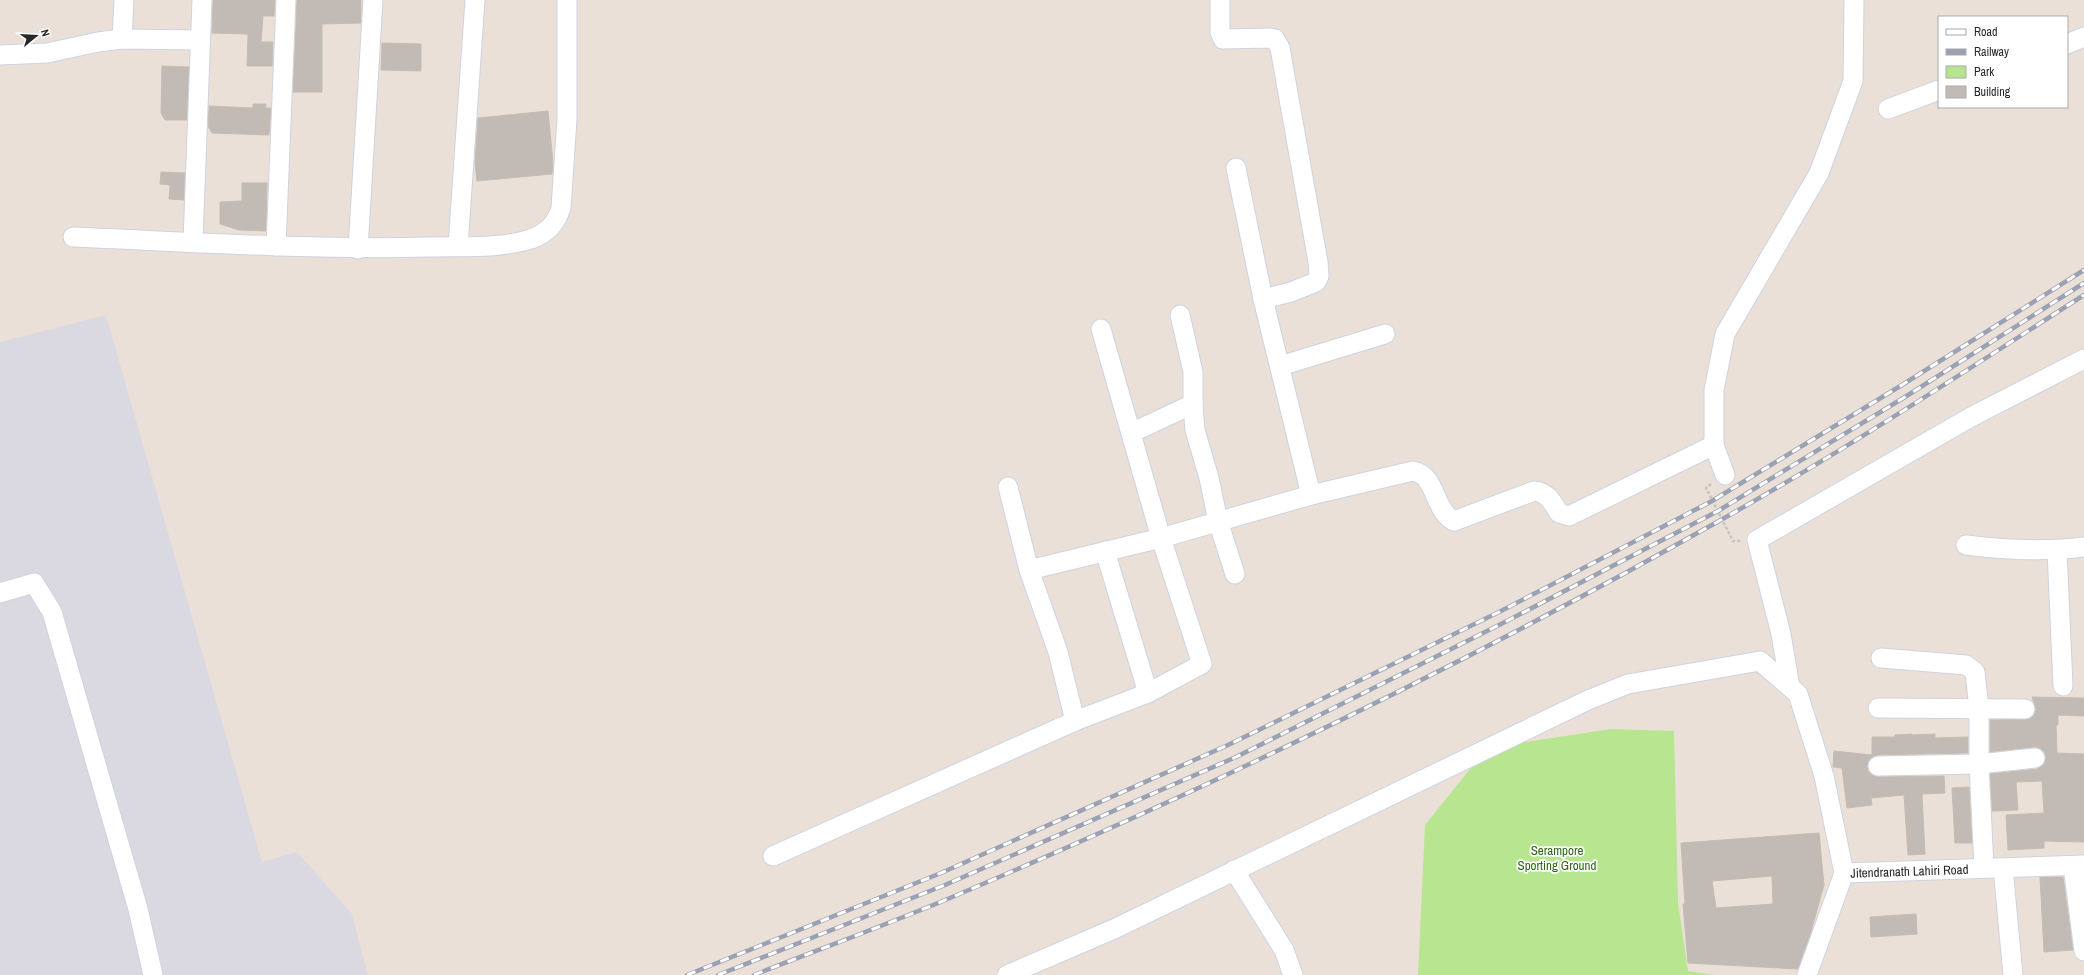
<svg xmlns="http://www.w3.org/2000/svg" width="2084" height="975" font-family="'Archivo Narrow',sans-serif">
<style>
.industrial{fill:#dad9e2}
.green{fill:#b7e590}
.building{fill:#c2bab4;stroke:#c6bcb1;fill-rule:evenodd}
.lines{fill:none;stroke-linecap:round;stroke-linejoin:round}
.minor-casing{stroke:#ccd3e1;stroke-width:21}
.path{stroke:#c3c3c3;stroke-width:2.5;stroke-dasharray:3 2;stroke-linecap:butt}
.minor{stroke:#fff;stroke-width:19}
.rail-casing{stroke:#9aa1b3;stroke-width:4.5}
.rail{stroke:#fff;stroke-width:3;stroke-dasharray:9;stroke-linecap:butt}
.labels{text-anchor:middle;stroke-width:3.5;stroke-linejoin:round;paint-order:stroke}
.park-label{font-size:13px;fill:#2f6516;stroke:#fff}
.street-label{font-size:13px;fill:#272727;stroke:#fff}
</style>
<rect width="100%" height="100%" fill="#ebe0d7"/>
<polygon class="industrial" points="106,315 262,862 297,852 352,914 368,975 0,975 0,342"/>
<polygon class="green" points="1611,729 1674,731 1678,903 1688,971 1714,975 1418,975 1425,825 1487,748"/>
<g class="building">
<polygon points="213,0 275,0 274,16 263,16 261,42 273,42 272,66 247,66 248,34 212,33"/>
<polygon points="297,0 361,0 361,23 322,24 322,92 293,92"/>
<polygon points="382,43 421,44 421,71 381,70"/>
<polygon points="162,66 189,67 187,120 165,120 161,113"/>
<polygon points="253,104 266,104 265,108 271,108 269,135 212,133 208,126 209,106 253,108"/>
<polygon points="548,111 553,163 552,174 477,181 475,163 478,118"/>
<polygon points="161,172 185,173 184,200 169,199 170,185 160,184"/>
<polygon points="242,183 267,183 266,231 239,230 220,224 220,202 242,201"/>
<polygon points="2032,697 2084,698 2084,716 2058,715 2058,725 2056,725 2057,753 2084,754 2084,842 2044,841 2044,848 2008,850 2006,815 2044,813 2042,781 2016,782 2018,810 1992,811 1990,774 2037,769 2045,763 2046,756 2044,751 2034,747 1990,752 1990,720 2030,719 2034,715 2036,709"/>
<polygon points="1912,734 1912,735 1935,734 1935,738 1968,737 1968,753 1878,755 1869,760 1867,766 1868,771 1872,775 1878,777 1944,776 1945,793 1922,794 1925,854 1908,855 1904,795 1871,798 1872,805 1847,808 1842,768 1833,767 1834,751 1872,755 1872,737 1895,737 1895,735"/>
<polygon points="1969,787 1972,843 1955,843 1952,788"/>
<path d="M1819,833l5,52 -14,50 -12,34 -110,-6 -5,-59h2l-4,-61zM1772,876l1,28 -57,4 -4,-27z"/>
<polygon points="2040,877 2063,877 2073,950 2044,952"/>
<polygon points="1916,914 1917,934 1871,937 1870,917"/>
</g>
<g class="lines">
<defs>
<g id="minor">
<polyline points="1220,0 1220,32 1223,39 1270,38 1275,39 1280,48 1318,262 1319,276 1316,282 1291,292 1263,299"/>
<polyline points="122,39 124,0"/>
<polyline points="2067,44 2084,37"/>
<polyline points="0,55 47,53 98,42 122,39 200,40"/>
<polyline points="1888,109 1939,90"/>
<polyline points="1236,168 1263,299 1311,495"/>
<path d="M73,237c118,5 237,13 356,10 33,-1 70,2 102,-8 16,-6 25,-15 30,-31l6,-89v-119"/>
<polyline points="193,242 202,0"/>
<polyline points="276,246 286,0"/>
<polyline points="458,246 475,0"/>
<polyline points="358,249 373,0"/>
<polyline points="1180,315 1193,372 1193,404"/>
<polyline points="1280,366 1385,334"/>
<polyline points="1131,433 1193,404 1195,430 1209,478 1218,521 1235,574"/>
<polyline points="1725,475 1714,445 1714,390 1725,334 1819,173 1853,81 1854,0"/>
<polyline points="1008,487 1029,570"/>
<path d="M1966,545c40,5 78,7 118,2"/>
<polyline points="2057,550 2063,686"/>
<polyline points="1105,551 1148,693"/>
<polyline points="0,593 34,583 52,612 138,909 153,975"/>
<polyline points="1881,658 1966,665 1975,672 1979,709 1979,764 1984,868"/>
<polyline points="1790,687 1781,634 1757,540 1971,417 2084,359"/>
<polyline points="1878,708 2025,709"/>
<path d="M1075,721l-17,-69 -29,-82 132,-32 150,-43 102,-24c24,4 20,39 41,50l80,-30c14,1 18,11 25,22l10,3 145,-71"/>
<polyline points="1878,766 1979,764 2035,758"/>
<polyline points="773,856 1075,721 1148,693 1202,664 1161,538 1101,329"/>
<polyline points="2073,866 2084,951"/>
<polyline points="2003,868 2013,975"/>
<polyline points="1234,870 1284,950 1293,975"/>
<polyline points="1007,975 1114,929 1588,700 1628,684 1760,661 1798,694 1824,776 1844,873"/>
<path id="s1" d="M1807,975l37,-102 240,-8"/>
</g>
</defs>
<use href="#minor" class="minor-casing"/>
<polyline class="path" points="1711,484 1706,488 1733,541 1740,541"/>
<use href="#minor" class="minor"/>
<defs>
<g id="rail">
<polyline points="687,975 941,873 1228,745 1501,611 1712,501 1902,385 2084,270"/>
<polyline points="718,975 945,885 1236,757 1505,622 1718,511 1905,397 2084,283"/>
<path d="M754,975c66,-26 132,-50 196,-77 263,-111 521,-237 769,-377 125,-70 245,-149 365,-226"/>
</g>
</defs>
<use href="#rail" class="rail-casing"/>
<use href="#rail" class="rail"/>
</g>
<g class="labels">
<g class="park-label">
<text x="1557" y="855">Serampore<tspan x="1557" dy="15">Sporting Ground</tspan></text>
</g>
<g class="street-label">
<text dy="5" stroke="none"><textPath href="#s1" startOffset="174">Jitendranath Lahiri Road</textPath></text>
</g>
</g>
<rect x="1938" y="16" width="130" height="92" fill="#ffffff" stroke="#a9a9a9"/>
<rect x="1946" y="29" width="20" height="6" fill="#ffffff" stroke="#a9a9a9"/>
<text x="1974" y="36" font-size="12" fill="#272727">Road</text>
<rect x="1946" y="49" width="20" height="6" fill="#9aa1b3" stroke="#a9a9a9"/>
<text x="1974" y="56" font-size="12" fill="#272727">Railway</text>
<rect x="1946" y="66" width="20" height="12" fill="#b7e590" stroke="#a9a9a9"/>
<text x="1974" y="76" font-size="12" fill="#272727">Park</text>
<rect x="1946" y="86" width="20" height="12" fill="#c2bab4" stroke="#a9a9a9"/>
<text x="1974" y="96" font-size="12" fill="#272727">Building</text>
<g transform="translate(36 36) rotate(72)" stroke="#ffffff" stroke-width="3" paint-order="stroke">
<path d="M0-3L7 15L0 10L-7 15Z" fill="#272727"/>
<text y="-6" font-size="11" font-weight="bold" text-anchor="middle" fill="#272727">N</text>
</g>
</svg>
